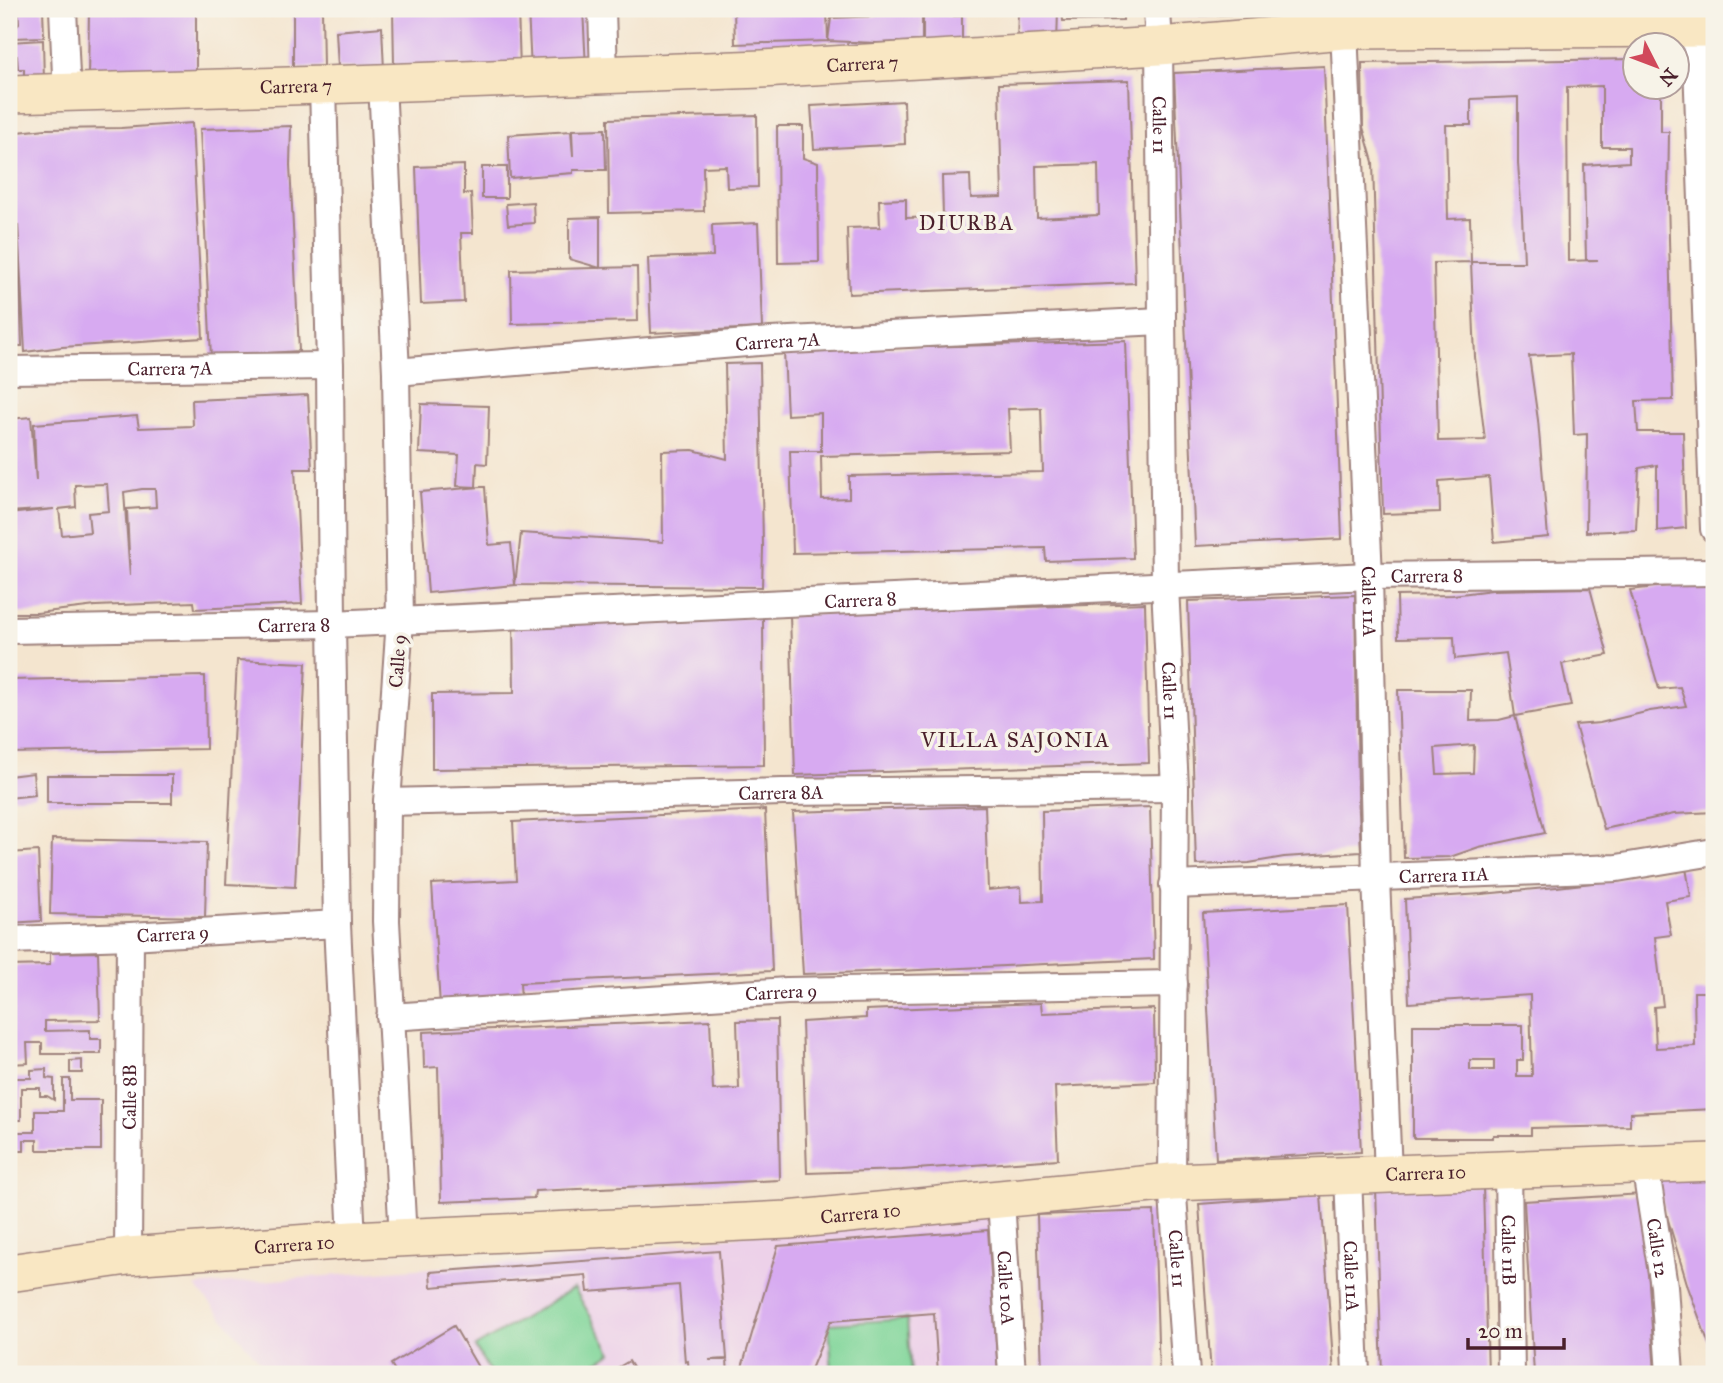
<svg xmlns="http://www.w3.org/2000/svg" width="1723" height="1383" font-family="'IM FELL Great Primer',serif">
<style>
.built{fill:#edd1e9}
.green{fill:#7fd599;stroke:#647a62;stroke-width:2}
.building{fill:#d7aaf1;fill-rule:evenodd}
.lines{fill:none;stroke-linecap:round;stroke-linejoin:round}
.street-casing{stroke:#9f827d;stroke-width:30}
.secondary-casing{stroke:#9f827d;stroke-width:40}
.street{stroke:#fff;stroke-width:26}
.secondary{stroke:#f9e7c3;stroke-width:37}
.labels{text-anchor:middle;stroke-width:7;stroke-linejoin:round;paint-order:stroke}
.street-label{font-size:19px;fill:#4a1f2b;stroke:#f7f3e8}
.neighbourhood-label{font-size:21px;letter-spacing:2px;fill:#4a1f2b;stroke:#f7f3e8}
</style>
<rect width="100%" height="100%" fill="#f7f3e8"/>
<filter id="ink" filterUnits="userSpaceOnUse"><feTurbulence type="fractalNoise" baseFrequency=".0143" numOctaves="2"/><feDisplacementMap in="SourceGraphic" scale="14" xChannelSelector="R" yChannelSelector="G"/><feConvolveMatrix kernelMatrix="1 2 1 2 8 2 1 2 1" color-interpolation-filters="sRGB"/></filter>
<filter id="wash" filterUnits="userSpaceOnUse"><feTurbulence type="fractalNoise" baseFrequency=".00686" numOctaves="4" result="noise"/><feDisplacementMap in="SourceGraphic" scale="28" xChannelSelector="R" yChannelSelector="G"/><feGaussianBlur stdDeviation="1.57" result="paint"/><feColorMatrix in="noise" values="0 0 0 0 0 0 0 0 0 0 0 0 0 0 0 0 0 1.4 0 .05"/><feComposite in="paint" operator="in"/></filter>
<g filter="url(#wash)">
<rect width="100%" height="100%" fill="#f4e5cf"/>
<polygon class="built" points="1001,1200 1012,1374 271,1374 195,1286 598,1255"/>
<g class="green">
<polygon points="574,1288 612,1353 577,1374 491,1374 475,1347"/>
<polygon points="907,1319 911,1374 832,1374 829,1324"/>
</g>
<g id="blocks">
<g class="building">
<polygon points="18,9 43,9 44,37 13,38 14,31 19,23"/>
<polygon points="89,9 196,9 196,82 88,81"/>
<polygon points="293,9 322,9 323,67 293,68"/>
<polygon points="393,9 518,9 520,69 394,65"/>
<polygon points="528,9 583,9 586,68 531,71"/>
<polygon points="734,9 827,9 828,41 831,18 877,16 877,9 922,9 922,41 877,43 828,41 735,44"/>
<polygon points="923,9 947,9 947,16 962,16 962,43 923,44"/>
<polygon points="1018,9 1058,9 1057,46 1017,45"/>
<polygon points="1062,9 1123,9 1123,20 1063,21"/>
<polygon points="1165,9 1318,9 1319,20 1267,22 1267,13 1165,17"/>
<polygon points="382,27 384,70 338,67 336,31"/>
<polygon points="43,40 44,82 24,83 24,69 18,69 17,56 9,57 9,42"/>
<path d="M1635,59v29h26v44h8l-1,66 5,202 -37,1 2,31h45l3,96 -29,3v-66l-18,3 -3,62 -50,2 1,-98 -13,1 -3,-81 -42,2 9,64 10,117 -54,5 -5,-65 -50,4 1,31 -57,2 -10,-352 -10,-35 -1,-64zM1602,86v61h27v15l-45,3 2,95h12l-30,1 -1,-174zM1518,97v67l4,51 2,47h-53l4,95 10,83 -47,1 -4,-178 37,-1 -1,-44 -22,1 -2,-94h25v-26z"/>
<polygon points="1324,66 1342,539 1195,546 1174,73"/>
<path d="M1129,80l6,203 -286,11 -2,-66 33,-1 -1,-27 27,-1v19l37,-1 -1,-41 28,-1 1,23 31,-1 -3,-113zM1098,164l1,51 -62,3 -1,-52z"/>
<polygon points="904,101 905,144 814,149 811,106"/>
<polygon points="757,115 758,187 727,188 726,166 703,167 704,211 609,213 608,119"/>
<polygon points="192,123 203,338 62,347 25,352 18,224 22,346 9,346 9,133 46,129 121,128"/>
<polygon points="291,126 290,165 299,351 211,357 200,129"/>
<polygon points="777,126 803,126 803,158 818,163 819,262 778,263"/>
<polygon points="605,129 606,170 573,170 573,173 510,178 508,135 571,131 573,156 572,130"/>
<polygon points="464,165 464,194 471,193 473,233 461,233 464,302 421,304 416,167"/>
<rect x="482" y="167" width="25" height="31"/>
<polygon points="533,202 534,223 508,225 506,204"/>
<polygon points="600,217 600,268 569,259 569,218"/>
<polygon points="758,223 762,328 651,333 648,258 713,256 712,225"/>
<polygon points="637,267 638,321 512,324 511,270"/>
<path d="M1126,341l7,217 -87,3 -1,-13 -252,5 -3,-102h31v-38l-34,2 -3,-64zM1041,408l2,64 -194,4v22l-27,1 -1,-43 189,-5 -2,-42z"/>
<polygon points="760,363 763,548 762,587 515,585 521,533 663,542 662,451 693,450 727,459 725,364"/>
<path d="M308,395l4,74h-17l7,135 -107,5 -1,-7 -98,4 -59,7h-28v-99l45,-5 -45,3v-93l22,-2 5,64 -2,-57 103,-8 2,12 54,-2 -1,-26zM107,484l2,27 -21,2 2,19 -28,3 -3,-26 17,-2 -1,-22zM142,489h13l1,18 -29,2 3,67 -6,-84z"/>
<polygon points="421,404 489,406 487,464 477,463 476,487 457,486 459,455 419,453"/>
<polygon points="481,487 485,487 489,545 511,543 515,585 428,593 420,492"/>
<polygon points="1708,583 1714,612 1714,812 1674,814 1604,829 1575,725 1600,723 1650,711 1686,706 1680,687 1659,689 1630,590 1656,587"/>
<polygon points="1590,588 1608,655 1562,664 1571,706 1515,716 1506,653 1455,659 1454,637 1398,638 1397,596 1453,595 1492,590"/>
<polygon points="1355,595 1358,793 1361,852 1284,857 1249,863 1196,865 1188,601"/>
<polygon points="1145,603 1149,763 795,775 790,615"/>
<polygon points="763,617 764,765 432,769 432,694 514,693 513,620"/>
<polygon points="237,660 306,663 295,887 226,884"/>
<polygon points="205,676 206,749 9,753 9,680"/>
<path d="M1398,690h73l-1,31 29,-1 16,-4 30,117 -66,14 -29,10 -46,1zM1474,745l-1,28 -36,1 -2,-26z"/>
<polygon points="33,773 35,795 9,798 9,776"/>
<rect x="47" y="775" width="125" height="28"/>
<polygon points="985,806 988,890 1021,887 1022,902 1043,901 1042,811 1150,807 1154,959 898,971 803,974 793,812"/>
<polygon points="765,810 772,971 520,983 521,1001 440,1005 432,884 516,880 513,822"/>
<polygon points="52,839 207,842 205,917 50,914"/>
<polygon points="38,851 41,921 9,923 9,853"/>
<path d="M1686,868l5,29 -26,4 6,34 -16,2 8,69 -9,1 2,41 39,-2 -1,-54h20v117l-84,4v13l-99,2v7h-38v3h-80v-113h110v35h-6v16h15l-2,-81 -121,8 -4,-104 77,-5 75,-7 53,-6zM1470,1060h24v10h-24z"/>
<polygon points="1348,905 1361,1152 1216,1160 1203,913"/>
<polygon points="98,952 100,1020 45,1021 45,1031 90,1030 90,1039 101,1039 101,1054 42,1054 42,1043 27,1043 28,1063 9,1064 9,966 50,965 50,953"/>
<polygon points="1041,1003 1042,1013 1154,1009 1155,1082 1055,1087 1058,1159 902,1170 807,1173 802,1022 866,1018 866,1010"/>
<polygon points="710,1020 713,1090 739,1089 737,1021 777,1020 780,1180 535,1191 534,1198 441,1202 438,1067 424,1068 423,1032"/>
<polygon points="82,1060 82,1073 70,1073 70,1061"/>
<polygon points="46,1069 46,1078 54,1079 54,1100 47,1096 40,1096 40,1088 21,1088 21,1120 9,1120 9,1078 31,1078 31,1070"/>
<polygon points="63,1079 70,1079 70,1100 101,1100 101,1150 37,1150 37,1140 24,1140 24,1151 9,1151 9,1132 35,1132 35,1111 63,1111"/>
<polygon points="1714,1174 1714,1358 1688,1287 1655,1176"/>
<polygon points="1483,1186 1488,1374 1382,1374 1376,1189"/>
<polygon points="1643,1194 1655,1374 1534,1374 1524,1201"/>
<polygon points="1321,1195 1334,1374 1211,1374 1199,1204"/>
<polygon points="1154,1211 1159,1374 1042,1374 1037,1215"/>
<polygon points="988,1230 998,1374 938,1374 934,1313 831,1321 809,1374 740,1374 778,1246"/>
<polygon points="719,1251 727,1359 709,1360 727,1360 728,1374 689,1374 688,1361 685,1362 679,1285 588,1292 586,1275 431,1287 430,1272"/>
<polygon points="454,1326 482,1374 397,1374 391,1364"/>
<polygon points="629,1361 637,1374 607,1374"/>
</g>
</g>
</g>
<g filter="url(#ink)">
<use href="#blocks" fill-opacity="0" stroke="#9f827d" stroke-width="2"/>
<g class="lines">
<defs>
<g id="street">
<polyline points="63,9 66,75 74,91"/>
<polyline points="602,9 604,74"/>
<path id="s1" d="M1157,9l2,37 6,540 10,202 -3,394 14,192"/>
<polyline points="1695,9 1714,529"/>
<path id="s2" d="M1344,30l25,546 7,302 12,296"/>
<polyline points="382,83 396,372 400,620 387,802 386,921 403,1239"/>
<polyline points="323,85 330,366 332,624 337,924 352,1240"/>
<path id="s3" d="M9,370l321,-4"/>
<path id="s4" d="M396,372l375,-31 390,-20"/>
<path id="s5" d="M9,630l323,-6 1037,-48 345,-4"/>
<path id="s6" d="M387,802l396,-10 392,-4"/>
<path id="s7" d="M1173,885l444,-17 97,-16"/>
<path id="s8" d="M9,940l121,-4 207,-12"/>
<path id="s9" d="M390,1017l397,-26 387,-7"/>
<path id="s10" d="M1645,1165l19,121 6,88"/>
<path id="s11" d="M1508,1170l3,204"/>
<path id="s12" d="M1348,1176l8,198"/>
<path id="s13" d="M1001,1200l11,174"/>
<path id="s14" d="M128,1256l2,-320"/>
</g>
<g id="secondary">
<path id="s15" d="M9,94l314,-9 439,-16 397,-23 185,-16 370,-2"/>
<path id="s16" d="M9,1273l119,-17 224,-16 436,-20 384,-38 542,-20"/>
</g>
</defs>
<use href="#street" class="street-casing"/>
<use href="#secondary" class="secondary-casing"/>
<use href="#street" class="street"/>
<use href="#secondary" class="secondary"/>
</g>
</g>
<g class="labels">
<g class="street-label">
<text dy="7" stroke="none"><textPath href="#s15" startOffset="854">Carrera 7</textPath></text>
<text dy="7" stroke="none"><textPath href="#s15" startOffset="287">Carrera 7</textPath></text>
<text dy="7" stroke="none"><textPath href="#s1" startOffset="116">Calle 11</textPath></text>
<text dy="7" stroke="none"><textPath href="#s4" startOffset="383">Carrera 7A</textPath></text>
<text dy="7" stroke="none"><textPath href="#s3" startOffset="161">Carrera 7A</textPath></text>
<text dy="7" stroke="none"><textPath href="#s5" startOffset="1419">Carrera 8</textPath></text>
<text dy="7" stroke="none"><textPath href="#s5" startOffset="852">Carrera 8</textPath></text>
<text dy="7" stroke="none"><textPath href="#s2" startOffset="572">Calle 11A</textPath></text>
<text dy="7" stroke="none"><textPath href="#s5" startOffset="285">Carrera 8</textPath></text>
<text transform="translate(397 661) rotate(-86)" y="7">Calle 9</text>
<text dy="7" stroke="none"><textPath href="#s1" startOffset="682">Calle 11</textPath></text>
<text dy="7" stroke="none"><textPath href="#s6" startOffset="394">Carrera 8A</textPath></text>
<text dy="7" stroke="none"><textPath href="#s7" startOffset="271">Carrera 11A</textPath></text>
<text dy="7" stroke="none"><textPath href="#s8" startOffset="164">Carrera 9</textPath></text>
<text dy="7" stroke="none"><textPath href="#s9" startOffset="392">Carrera 9</textPath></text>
<text dy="7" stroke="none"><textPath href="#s14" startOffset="159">Calle 8B</textPath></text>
<text dy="7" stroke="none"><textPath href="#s16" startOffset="1421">Carrera 10</textPath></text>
<text dy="7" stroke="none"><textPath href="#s16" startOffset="854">Carrera 10</textPath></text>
<text dy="7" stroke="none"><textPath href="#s16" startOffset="287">Carrera 10</textPath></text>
<text dy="7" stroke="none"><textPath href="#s10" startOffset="84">Calle 12</textPath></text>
<text dy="7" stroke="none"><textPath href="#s11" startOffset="80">Calle 11B</textPath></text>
<text dy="7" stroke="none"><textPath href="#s1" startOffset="1250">Calle 11</textPath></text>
<text dy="7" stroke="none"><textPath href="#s12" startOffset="100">Calle 11A</textPath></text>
<text dy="7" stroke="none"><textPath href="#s13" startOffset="88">Calle 10A</textPath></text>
</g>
<g class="neighbourhood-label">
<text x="967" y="230">DIURBA</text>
<text x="1016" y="747">VILLA SAJONIA</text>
</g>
</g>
<rect width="1723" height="1383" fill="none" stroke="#f7f3e8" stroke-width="35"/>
<g transform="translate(1656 66) rotate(132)"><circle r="33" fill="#f7f3e8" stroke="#b29e9c" stroke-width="2"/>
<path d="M0-5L12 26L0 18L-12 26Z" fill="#d1495b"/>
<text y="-10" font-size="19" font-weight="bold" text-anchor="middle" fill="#4a1f2b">N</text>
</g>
<path d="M1468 1338v10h96v-10" fill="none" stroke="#4a1f2b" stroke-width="3.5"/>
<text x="1478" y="1338" font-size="21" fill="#4a1f2b" stroke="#f7f3e8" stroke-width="5" paint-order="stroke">20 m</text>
</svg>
